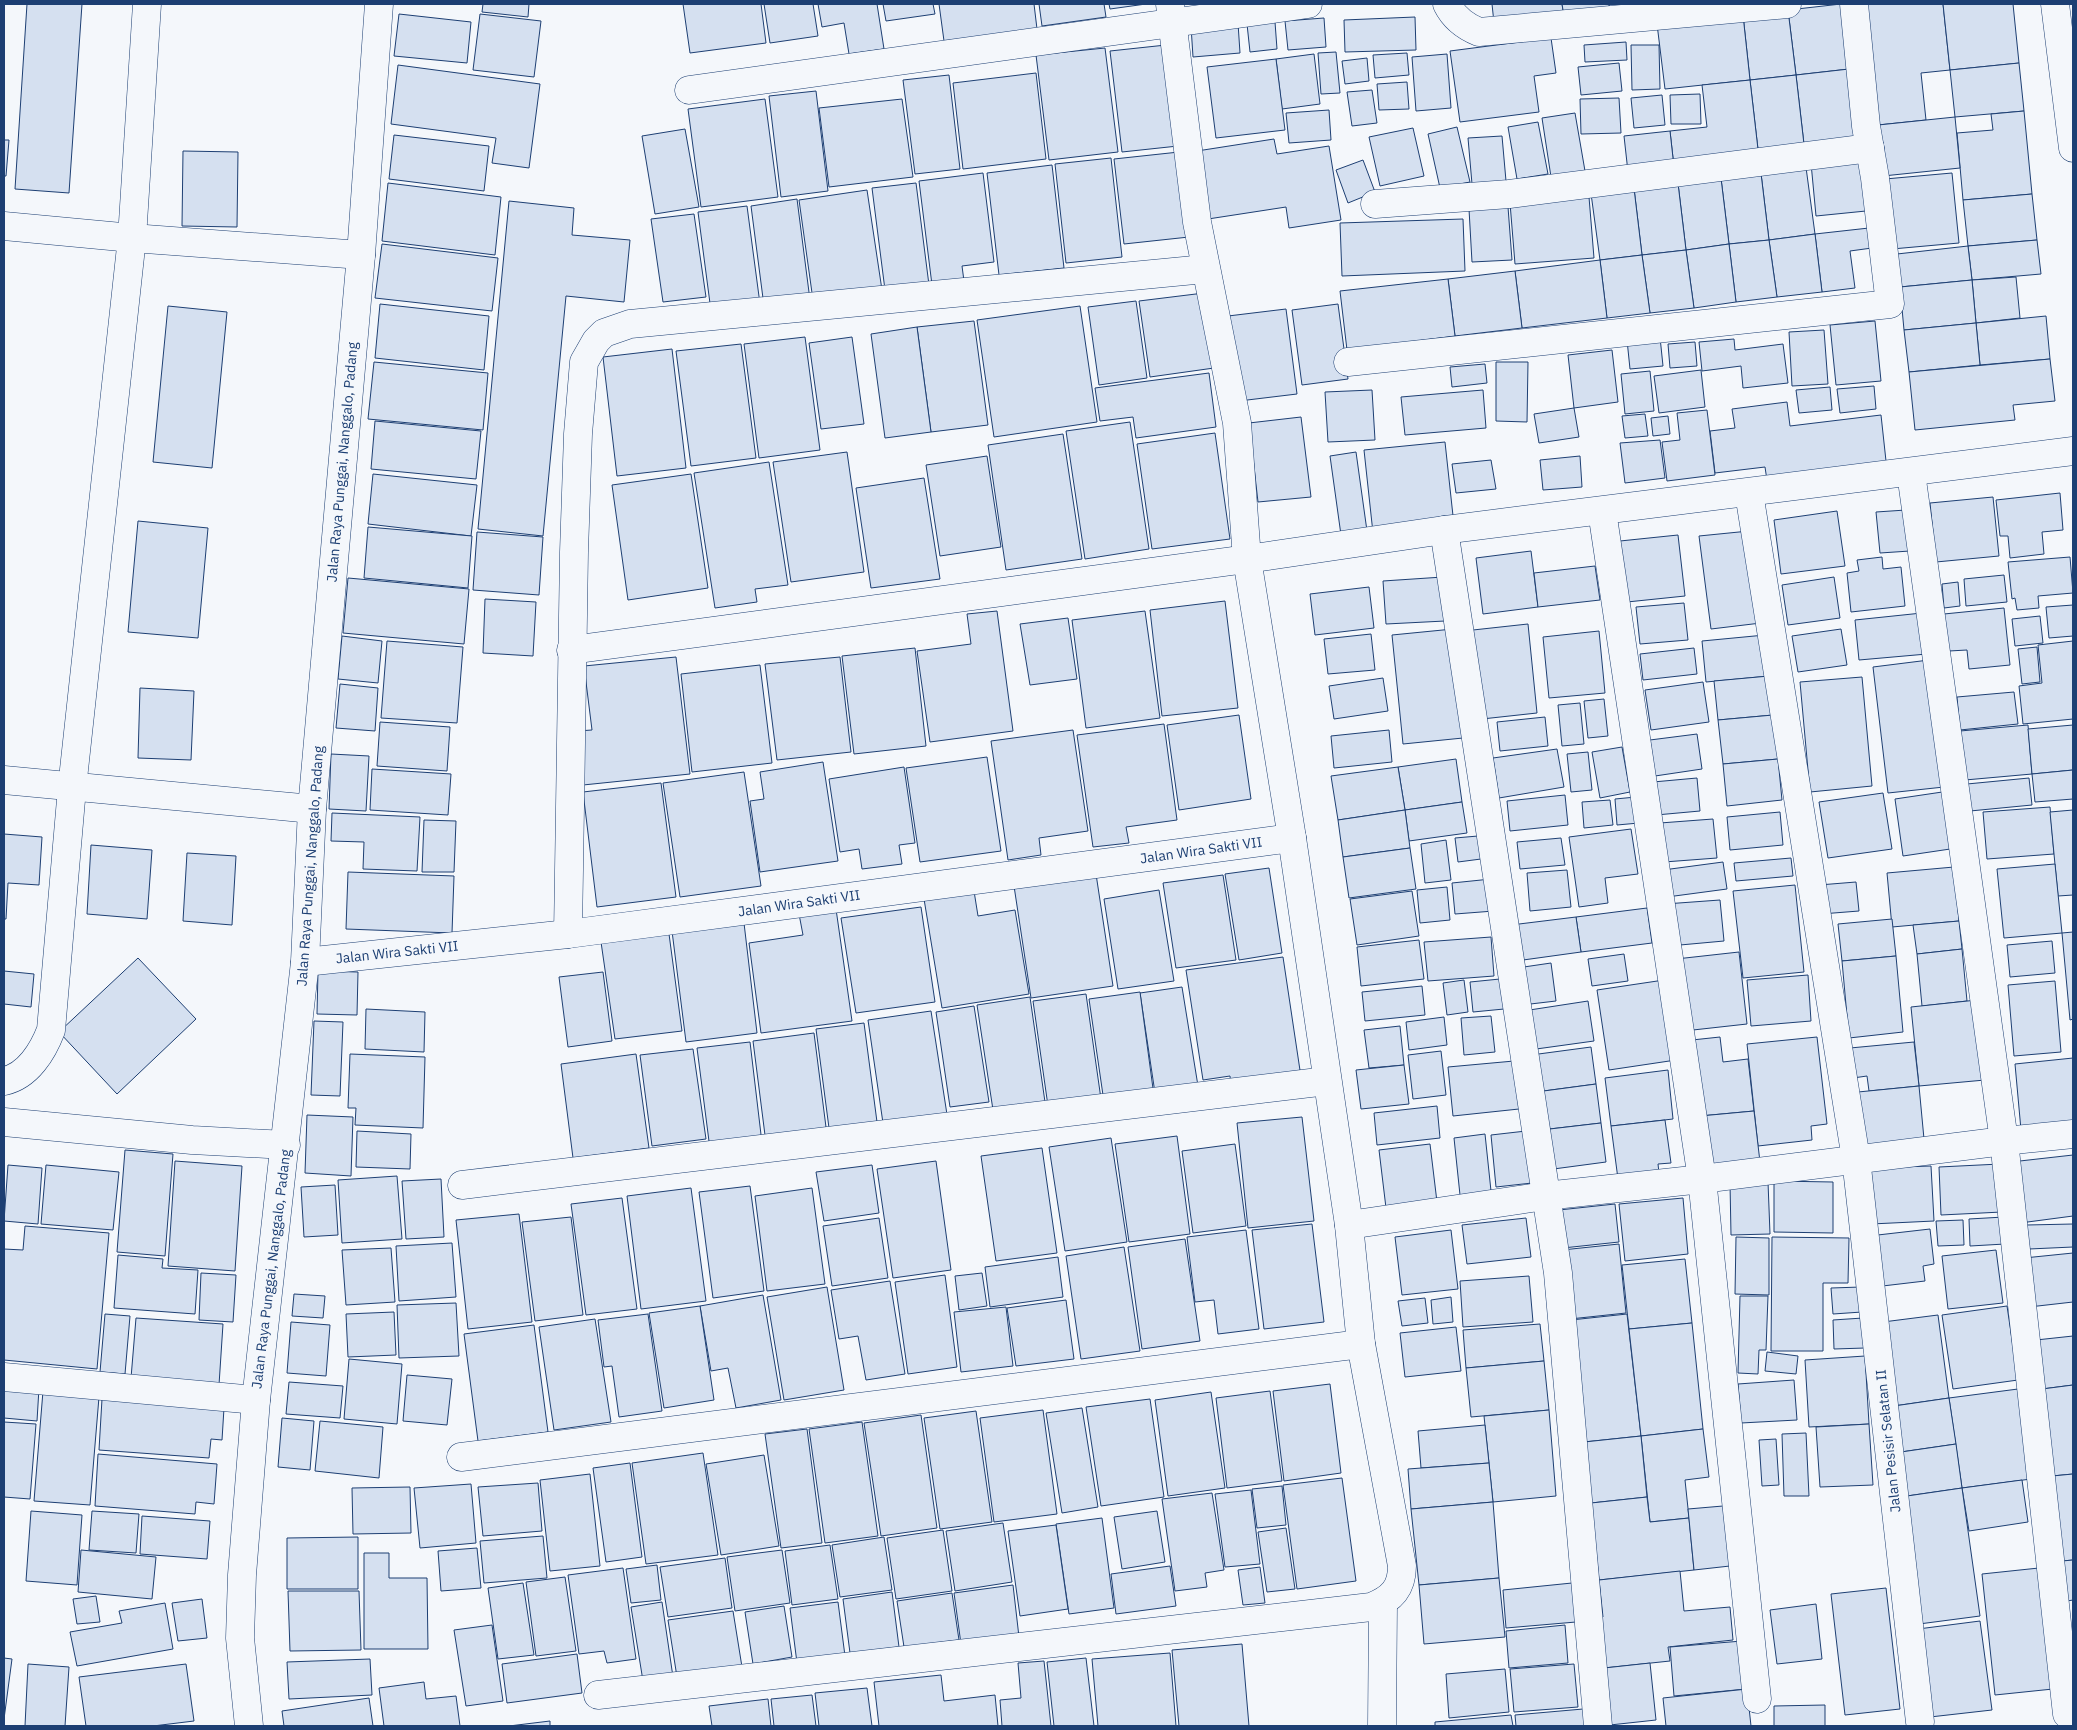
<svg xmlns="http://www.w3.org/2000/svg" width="2077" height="1730" font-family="'IBM Plex Sans',sans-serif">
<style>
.building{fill:#d5e0f0;stroke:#1d3f73}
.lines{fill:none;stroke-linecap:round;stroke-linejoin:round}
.minor-casing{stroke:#1d3f73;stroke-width:29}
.minor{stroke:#f4f7fb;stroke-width:28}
.labels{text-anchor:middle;stroke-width:4;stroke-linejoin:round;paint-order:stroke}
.street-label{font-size:14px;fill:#1d3f73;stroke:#f4f7fb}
</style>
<rect width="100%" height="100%" fill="#f4f7fb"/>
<g class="building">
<polygon points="27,4 82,4 69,193 15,189"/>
<polygon points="483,4 529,4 528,17 482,12"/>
<polygon points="683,4 761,4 766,43 690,53"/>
<polygon points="764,4 813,4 818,36 770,43"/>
<polygon points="818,4 877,4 884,49 849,54 844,23 822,27"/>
<polygon points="883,4 933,4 935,14 886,21"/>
<polygon points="939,4 1034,4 1037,29 944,41"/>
<polygon points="1039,4 1104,4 1106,17 1042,26"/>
<polygon points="1109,4 1146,4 1110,9"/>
<polygon points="1492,4 1562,4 1564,16 1494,23"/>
<polygon points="1562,4 1609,4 1610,11 1564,16"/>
<polygon points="1609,4 1655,4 1610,11"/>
<polygon points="1841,4 1849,69 1796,75 1788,10"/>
<polygon points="1865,4 1943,4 1950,70 1921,73 1926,120 1878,125"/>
<polygon points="1943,4 2013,4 2019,63 1950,70"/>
<polygon points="1788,10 1796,75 1750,80 1743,15"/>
<polygon points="399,14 471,22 467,63 394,56"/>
<polygon points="480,14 541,21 534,77 473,70"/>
<polygon points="1743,15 1750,80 1665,89 1657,24"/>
<polygon points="1415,17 1416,50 1345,52 1344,20"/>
<polygon points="1324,18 1326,47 1288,50 1285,21"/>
<polygon points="1275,22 1277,49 1250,52 1247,24"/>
<polygon points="1238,23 1240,53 1193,57 1191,26"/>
<polygon points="1551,38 1556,73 1534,76 1539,112 1460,122 1450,51"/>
<polygon points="1626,42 1627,60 1585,62 1584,45"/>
<polygon points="1166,45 1178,146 1122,152 1110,51"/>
<polygon points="1631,45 1659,45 1660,89 1632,90"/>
<polygon points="1105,48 1118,152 1049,160 1036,55"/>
<polygon points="1336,52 1340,93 1321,94 1318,53"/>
<polygon points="1407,53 1409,75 1375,78 1373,55"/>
<polygon points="1314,54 1320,104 1282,109 1276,59"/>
<polygon points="1447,54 1451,108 1416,111 1412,57"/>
<polygon points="1367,58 1369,81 1345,84 1342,61"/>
<polygon points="1276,59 1285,130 1216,138 1207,67"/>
<polygon points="1619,63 1622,91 1581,95 1578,67"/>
<polygon points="2019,63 2024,111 1955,117 1950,70"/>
<polygon points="398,65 540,84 529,168 492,163 496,138 391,124"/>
<polygon points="1849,69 1858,147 1805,153 1796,75"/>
<polygon points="1036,73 1046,159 963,169 953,83"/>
<polygon points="949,75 960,169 915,174 903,80"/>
<polygon points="1796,75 1805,153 1759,158 1750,80"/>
<polygon points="1750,80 1759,158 1674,167 1670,131 1707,127 1702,85"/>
<polygon points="1407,82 1409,109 1379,110 1377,84"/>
<polygon points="1372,90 1377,123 1352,126 1347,92"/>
<polygon points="816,91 828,191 781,197 769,96"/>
<polygon points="1700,94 1701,124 1671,124 1670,95"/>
<polygon points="1662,95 1665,125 1634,128 1631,98"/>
<polygon points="1619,98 1621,133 1581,134 1580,99"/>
<polygon points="765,99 778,197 701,207 688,109"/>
<polygon points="902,99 913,177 829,187 819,108"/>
<polygon points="1329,110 1331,140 1289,143 1286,113"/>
<polygon points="2024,111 2032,194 1963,200 1957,133 1993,130 1991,114"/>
<polygon points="1575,113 1585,171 1551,177 1542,118"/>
<polygon points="1955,117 1960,168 1883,176 1878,125"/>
<polygon points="1538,122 1548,174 1517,179 1508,127"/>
<polygon points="1457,127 1470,182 1440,188 1428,134"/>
<polygon points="1413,128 1424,176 1380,186 1369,137"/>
<polygon points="685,129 699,207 655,214 642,136"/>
<polygon points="1670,131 1674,167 1628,172 1624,136"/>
<polygon points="394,135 489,146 484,191 389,179"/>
<polygon points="1502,136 1506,181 1472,184 1468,138"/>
<polygon points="1274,139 1277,154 1329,146 1341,220 1289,228 1286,207 1208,219 1197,151"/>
<polygon points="4,140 9,140 6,176 4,176"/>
<polygon points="183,151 238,152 237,227 182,226"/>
<polygon points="1179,152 1189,237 1124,244 1114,159"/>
<polygon points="1111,158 1122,257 1066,263 1055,164"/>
<polygon points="1860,158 1866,211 1816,216 1811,163"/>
<polygon points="1363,160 1375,192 1348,203 1336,170"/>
<polygon points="1805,160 1815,234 1769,240 1760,165"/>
<polygon points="1052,165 1064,268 999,275 987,173"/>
<polygon points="1760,165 1769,240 1729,244 1720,170"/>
<polygon points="1720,170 1729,244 1686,250 1677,175"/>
<polygon points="983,173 994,262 962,266 964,281 932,285 919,181"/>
<polygon points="1952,173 1959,243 1892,249 1885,179"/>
<polygon points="1677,175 1686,250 1642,255 1633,180"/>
<polygon points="1633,180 1642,255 1600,260 1590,186"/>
<polygon points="388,183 501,197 495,255 382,241"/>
<polygon points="916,183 929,285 885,290 872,188"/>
<polygon points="867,190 882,290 813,300 799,200"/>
<polygon points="2032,194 2037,240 1968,246 1963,200"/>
<polygon points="1589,197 1594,258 1515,264 1510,203"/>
<polygon points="797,199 810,300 764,306 751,206"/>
<polygon points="509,201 574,208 572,235 630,240 624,302 566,296 543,536 478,529"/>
<polygon points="747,206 760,304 711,311 698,212"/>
<polygon points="1508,207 1512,260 1472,262 1469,209"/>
<polygon points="694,214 706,297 663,302 651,219"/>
<polygon points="1463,219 1465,271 1342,276 1340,223"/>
<polygon points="1869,228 1872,248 1850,251 1855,288 1822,292 1815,234"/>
<polygon points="1815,234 1822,292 1777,297 1769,240"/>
<polygon points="1769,240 1777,297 1736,302 1729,244"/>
<polygon points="2037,240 2041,274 1972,280 1968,246"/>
<polygon points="382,244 498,258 492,311 375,298"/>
<polygon points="1729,244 1736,302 1694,308 1686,250"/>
<polygon points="1968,246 1972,280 1900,287 1897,254"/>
<polygon points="1686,250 1694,308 1650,313 1642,255"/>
<polygon points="1642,255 1650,313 1607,318 1600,260"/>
<polygon points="1600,260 1607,318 1522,328 1515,271"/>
<polygon points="1515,271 1522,328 1455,336 1448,279"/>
<polygon points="2016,277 2020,318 1976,323 1972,280"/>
<polygon points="1448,279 1455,336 1347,350 1340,291"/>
<polygon points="1972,280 1976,323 1904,330 1900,287"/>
<polygon points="1204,293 1214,368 1150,377 1139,301"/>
<polygon points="1136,301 1147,378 1099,385 1088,307"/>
<polygon points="380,304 489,316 484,370 375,358"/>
<polygon points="1338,304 1348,379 1302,385 1292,310"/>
<polygon points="168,306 227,312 212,468 153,462"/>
<polygon points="1080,306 1097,422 994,437 977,320"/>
<polygon points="1286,309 1297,394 1239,401 1228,316"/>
<polygon points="2046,316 2050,359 1980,365 1976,323"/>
<polygon points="974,321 988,425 931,432 917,327"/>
<polygon points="1875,321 1881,381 1836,385 1830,325"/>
<polygon points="1976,323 1980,365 1909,372 1904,330"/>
<polygon points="917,327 931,432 885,438 871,334"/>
<polygon points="1824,330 1828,384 1792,386 1789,332"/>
<polygon points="805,337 820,450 759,458 744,344"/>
<polygon points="852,337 864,424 821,429 809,343"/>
<polygon points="1660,337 1663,366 1630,369 1627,340"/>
<polygon points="1734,339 1735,350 1783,344 1788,383 1743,388 1741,366 1702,371 1699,342"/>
<polygon points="1695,342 1697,366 1670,368 1668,344"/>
<polygon points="741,344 756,458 691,466 676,351"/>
<polygon points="672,349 686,468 617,476 603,357"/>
<polygon points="1612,350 1618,402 1574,408 1568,355"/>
<polygon points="2050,359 2055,401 2013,405 2015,420 1915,430 1909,372"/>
<polygon points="374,362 488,373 483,430 368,419"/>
<polygon points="1496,362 1528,362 1527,422 1496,421"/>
<polygon points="1485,364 1487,383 1452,387 1450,367"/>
<polygon points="1701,370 1705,407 1659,413 1654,376"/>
<polygon points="1650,371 1654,411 1625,414 1621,374"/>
<polygon points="1209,373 1216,427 1136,438 1133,417 1100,421 1095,388"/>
<polygon points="1874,386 1876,409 1840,413 1837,389"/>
<polygon points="1830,387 1832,410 1799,413 1796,390"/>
<polygon points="1372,390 1375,440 1328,442 1325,392"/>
<polygon points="1483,390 1486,428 1405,435 1401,397"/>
<polygon points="1787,402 1790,426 1881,415 1886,461 1768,487 1765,467 1715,473 1710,431 1735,428 1732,409"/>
<polygon points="1574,408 1579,437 1539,443 1534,414"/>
<polygon points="1707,410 1715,475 1667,481 1662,442 1680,440 1677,413"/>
<polygon points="1645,414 1648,436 1625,438 1622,416"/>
<polygon points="1668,416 1670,434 1653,436 1651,418"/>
<polygon points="1301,417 1311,497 1258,502 1249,423"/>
<polygon points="375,421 481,431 476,479 371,469"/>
<polygon points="1130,422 1149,549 1085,559 1066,431"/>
<polygon points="1215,433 1230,539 1152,549 1137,444"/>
<polygon points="1063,434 1082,559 1006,570 988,445"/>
<polygon points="1660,440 1665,478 1625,483 1620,443"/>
<polygon points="1445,442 1454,525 1373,533 1364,450"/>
<polygon points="847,452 864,572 791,582 773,462"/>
<polygon points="1356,452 1367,531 1341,535 1330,456"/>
<polygon points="987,456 1001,547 940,556 926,465"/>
<polygon points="1580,456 1582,487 1543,490 1540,460"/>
<polygon points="1491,460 1496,489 1456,493 1452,464"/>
<polygon points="769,462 788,585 755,589 757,602 715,608 694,473"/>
<polygon points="373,474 477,485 471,536 368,524"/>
<polygon points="691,474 708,588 628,600 612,485"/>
<polygon points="924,478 940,579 871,588 856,488"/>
<polygon points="2060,493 2063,530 2042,532 2044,554 2010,558 2008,536 2000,536 1996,500"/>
<polygon points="1993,497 1999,556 1936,562 1930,503"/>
<polygon points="1906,510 1910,551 1880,553 1876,512"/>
<polygon points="1837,511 1845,566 1781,574 1774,520"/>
<polygon points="138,521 208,528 198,638 128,632"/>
<polygon points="368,527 472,536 468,588 364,578"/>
<polygon points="1749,531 1761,623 1711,629 1699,536"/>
<polygon points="477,532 543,537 539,595 473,590"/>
<polygon points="1678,535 1685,596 1627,602 1620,541"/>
<polygon points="1531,551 1538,607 1483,614 1476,558"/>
<polygon points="1882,557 1883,569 1901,567 1905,606 1851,612 1847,573 1859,571 1857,560"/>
<polygon points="2070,557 2073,593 2038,596 2039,608 2017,610 2015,598 2012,599 2008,562"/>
<polygon points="1595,566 1600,600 1538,607 1534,573"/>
<polygon points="2004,575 2007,602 1966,606 1964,579"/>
<polygon points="1443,577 1445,621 1386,624 1383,581"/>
<polygon points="1834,577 1840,618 1788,625 1782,585"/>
<polygon points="348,578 469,589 464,644 343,633"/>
<polygon points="1958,582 1960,606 1944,608 1942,584"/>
<polygon points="1369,587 1374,628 1315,635 1310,594"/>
<polygon points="485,599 536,602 533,656 483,653"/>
<polygon points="1225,601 1238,708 1162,716 1150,610"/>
<polygon points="1684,603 1688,640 1640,644 1636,607"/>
<polygon points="2073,605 2073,636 2049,638 2046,607"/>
<polygon points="2004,608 2010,665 1969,669 1967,650 1949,651 1944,614"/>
<polygon points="997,611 1013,731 930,742 917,651 971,644 967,614"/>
<polygon points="1145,611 1160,718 1086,728 1072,620"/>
<polygon points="1922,613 1927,654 1859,660 1855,620"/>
<polygon points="2040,616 2043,643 2015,646 2012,619"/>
<polygon points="1068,618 1077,679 1030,685 1020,624"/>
<polygon points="1528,624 1537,713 1482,719 1473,630"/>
<polygon points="1453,629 1463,738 1403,744 1392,635"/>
<polygon points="1841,629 1847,665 1798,672 1792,636"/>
<polygon points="1599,631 1605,693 1549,698 1543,637"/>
<polygon points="1371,634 1375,670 1328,674 1324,639"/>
<polygon points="1765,635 1769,676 1706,682 1702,641"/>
<polygon points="342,636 382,641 378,683 338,679"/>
<polygon points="387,641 463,647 457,723 381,718"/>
<polygon points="2073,641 2073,719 2023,724 2019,686 2042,683 2038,645"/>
<polygon points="2037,647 2040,682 2022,684 2018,649"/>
<polygon points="915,648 926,746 854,754 842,656"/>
<polygon points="1694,648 1697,674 1643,680 1640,654"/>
<polygon points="676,657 690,774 583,785 577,731 592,730 584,666"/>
<polygon points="840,657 851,752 777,760 765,664"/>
<polygon points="1929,660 1944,787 1888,793 1873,667"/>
<polygon points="760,665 772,763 692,772 681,674"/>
<polygon points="1769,676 1773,715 1718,720 1714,681"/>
<polygon points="1862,677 1872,786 1810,792 1800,682"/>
<polygon points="1383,678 1388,711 1334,719 1329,686"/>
<polygon points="1703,682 1709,722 1651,730 1645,690"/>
<polygon points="340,684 378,688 375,731 336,728"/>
<polygon points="140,688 194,691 191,760 138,758"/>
<polygon points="2014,692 2018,724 1960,730 1957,697"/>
<polygon points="1604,699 1608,736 1588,738 1584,701"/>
<polygon points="1580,703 1584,744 1562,746 1558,705"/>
<polygon points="1239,715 1251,799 1179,810 1167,725"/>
<polygon points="1773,715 1778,759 1723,764 1718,720"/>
<polygon points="1545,717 1548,746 1500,751 1497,722"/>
<polygon points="380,722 450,727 447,771 377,766"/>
<polygon points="1164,724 1177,820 1126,827 1129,843 1093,847 1077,735"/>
<polygon points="2028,725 2032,774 1965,780 1960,731"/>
<polygon points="2073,725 2073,770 2032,774 2028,729"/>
<polygon points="1073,730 1088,831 1039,838 1041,855 1008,860 991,741"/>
<polygon points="1389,730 1392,762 1334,768 1331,736"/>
<polygon points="1697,734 1702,769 1655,776 1650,740"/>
<polygon points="1622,747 1630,792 1600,798 1592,752"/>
<polygon points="1557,749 1564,787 1499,798 1493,758"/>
<polygon points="1588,752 1592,790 1571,792 1567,754"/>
<polygon points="331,754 369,756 366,811 329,809"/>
<polygon points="987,757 1001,851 920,862 906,768"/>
<polygon points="1456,759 1462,802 1405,810 1398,767"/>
<polygon points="1778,759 1782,800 1727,806 1723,764"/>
<polygon points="823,762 838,861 760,872 750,801 764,799 760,772"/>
<polygon points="904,767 915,843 899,845 902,864 862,869 859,849 840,852 829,779"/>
<polygon points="1398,767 1405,810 1338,820 1331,776"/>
<polygon points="372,769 451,774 448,815 370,810"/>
<polygon points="2073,770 2073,799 2035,802 2032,774"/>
<polygon points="744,772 761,886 680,897 663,783"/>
<polygon points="1697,778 1700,811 1656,815 1653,782"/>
<polygon points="2029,778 2032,805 1970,811 1967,784"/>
<polygon points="661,783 676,897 597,907 583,792"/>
<polygon points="1949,791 1957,848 1903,856 1895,799"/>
<polygon points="1883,793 1892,849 1828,858 1819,802"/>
<polygon points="1565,795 1568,825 1510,831 1507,801"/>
<polygon points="1636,797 1639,823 1617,825 1615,799"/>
<polygon points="1610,800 1613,825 1584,828 1582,802"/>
<polygon points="1462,802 1467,833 1409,841 1405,810"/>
<polygon points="2050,807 2054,854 1987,859 1983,812"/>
<polygon points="1405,810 1410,848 1343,857 1338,820"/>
<polygon points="2073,810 2073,895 2058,896 2050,812"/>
<polygon points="1780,812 1783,845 1730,850 1727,817"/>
<polygon points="332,813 420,817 417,871 363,869 364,842 331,841"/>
<polygon points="1713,819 1717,858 1664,862 1660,823"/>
<polygon points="424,820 456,821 454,872 422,872"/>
<polygon points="1631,829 1638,874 1605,878 1608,903 1579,907 1569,837"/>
<polygon points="4,834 42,837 39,885 8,883 6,919 4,919"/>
<polygon points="1478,836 1481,859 1458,862 1455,838"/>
<polygon points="1561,838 1565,865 1520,869 1517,842"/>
<polygon points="1446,840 1451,880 1425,883 1421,844"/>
<polygon points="91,845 152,850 147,919 87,914"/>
<polygon points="1410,848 1416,889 1349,898 1343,857"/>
<polygon points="187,853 236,856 232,925 183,921"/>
<polygon points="1791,858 1793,876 1736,881 1734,863"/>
<polygon points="1723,862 1727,889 1667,897 1663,870"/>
<polygon points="2055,864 2062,933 2004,938 1997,869"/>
<polygon points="1954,867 1959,921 1892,927 1887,873"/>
<polygon points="1269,868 1282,953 1239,960 1225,874"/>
<polygon points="1567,870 1571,907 1530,911 1527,873"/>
<polygon points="348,872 454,876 452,933 346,929"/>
<polygon points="1096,874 1113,986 1031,998 1014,886"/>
<polygon points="1223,875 1236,960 1176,968 1163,883"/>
<polygon points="1491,879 1494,911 1455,914 1452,883"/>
<polygon points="1856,882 1859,911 1821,914 1819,885"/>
<polygon points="1795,885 1804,972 1743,978 1733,891"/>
<polygon points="1447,887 1450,920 1420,923 1417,890"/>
<polygon points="1159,890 1174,981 1118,989 1104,899"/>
<polygon points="974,891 978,916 1015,910 1029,994 942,1008 924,899"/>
<polygon points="1412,891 1419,936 1357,945 1350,899"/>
<polygon points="1720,900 1724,941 1669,946 1665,904"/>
<polygon points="921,907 935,1002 856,1013 841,918"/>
<polygon points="1647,908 1652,943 1581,952 1576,917"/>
<polygon points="836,909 852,1021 761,1033 749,943 803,935 799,914"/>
<polygon points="1576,917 1581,952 1516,961 1511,925"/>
<polygon points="1892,919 1896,956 1842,961 1838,924"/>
<polygon points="1959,921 1962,949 1917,954 1913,925"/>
<polygon points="744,923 757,1033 686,1042 672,931"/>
<polygon points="2073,932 2073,1019 2070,1020 2062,933"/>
<polygon points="669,934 682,1031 615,1039 601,942"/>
<polygon points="1491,937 1494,976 1428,981 1424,942"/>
<polygon points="1419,940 1424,979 1361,986 1357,947"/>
<polygon points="2052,941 2055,973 2010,977 2007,945"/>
<polygon points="1962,949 1967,1001 1922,1006 1917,954"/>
<polygon points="1739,952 1747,1024 1684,1031 1676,959"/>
<polygon points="1624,954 1628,981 1592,986 1588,959"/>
<polygon points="1896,956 1903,1032 1849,1038 1842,961"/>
<polygon points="1283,957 1301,1077 1231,1087 1230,1076 1203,1080 1186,970"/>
<polygon points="138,958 196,1019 117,1094 59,1032"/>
<polygon points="1551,963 1556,1001 1522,1005 1517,968"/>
<polygon points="4,971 34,974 31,1007 4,1004"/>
<polygon points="318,971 358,972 357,1015 317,1014"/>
<polygon points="603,972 612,1041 568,1047 559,977"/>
<polygon points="1808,975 1811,1021 1751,1026 1747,980"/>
<polygon points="1500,979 1504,1009 1473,1012 1470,982"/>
<polygon points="1464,980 1468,1012 1447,1015 1443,983"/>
<polygon points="1664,980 1676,1060 1609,1070 1597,990"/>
<polygon points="2055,981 2061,1052 2014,1056 2008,985"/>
<polygon points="1422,986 1425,1015 1365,1021 1362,992"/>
<polygon points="1182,987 1198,1086 1155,1093 1140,993"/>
<polygon points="1140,992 1154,1096 1104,1102 1089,999"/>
<polygon points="1086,994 1101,1099 1048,1106 1033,1001"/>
<polygon points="1030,997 1045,1102 993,1110 977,1005"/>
<polygon points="1977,1000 1985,1080 1919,1086 1911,1007"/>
<polygon points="1588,1001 1594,1041 1529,1050 1523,1011"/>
<polygon points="974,1006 989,1102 950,1107 936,1012"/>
<polygon points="366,1009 425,1012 424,1052 365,1049"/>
<polygon points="931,1011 948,1121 884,1130 868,1020"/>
<polygon points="1491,1016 1495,1052 1464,1055 1461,1018"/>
<polygon points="1444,1017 1447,1045 1409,1050 1406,1022"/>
<polygon points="314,1021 343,1022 340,1096 311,1095"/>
<polygon points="864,1023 877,1122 829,1128 816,1029"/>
<polygon points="1400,1026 1404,1065 1369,1068 1364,1030"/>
<polygon points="814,1033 827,1135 766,1143 753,1041"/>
<polygon points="1720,1037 1723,1062 1748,1059 1754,1111 1700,1116 1692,1040"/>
<polygon points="1817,1037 1827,1124 1811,1126 1812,1140 1758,1146 1747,1044"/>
<polygon points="750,1042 762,1143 710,1149 697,1048"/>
<polygon points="1914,1042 1919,1086 1869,1091 1867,1076 1853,1078 1850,1048"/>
<polygon points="1591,1047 1596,1084 1536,1092 1531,1055"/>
<polygon points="693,1049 706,1139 652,1146 640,1055"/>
<polygon points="1441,1051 1446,1095 1413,1099 1408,1055"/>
<polygon points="350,1054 425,1057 423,1128 355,1125 356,1108 348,1108"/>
<polygon points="636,1054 649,1148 573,1158 561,1064"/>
<polygon points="2073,1058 2073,1125 2021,1130 2015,1064"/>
<polygon points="1514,1061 1519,1109 1453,1116 1448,1067"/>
<polygon points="1404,1065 1409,1104 1361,1109 1356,1070"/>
<polygon points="1668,1070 1673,1119 1611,1126 1605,1078"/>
<polygon points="1596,1084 1601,1123 1541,1130 1536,1092"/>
<polygon points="1919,1086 1924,1139 1864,1145 1858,1092"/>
<polygon points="1437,1106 1440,1138 1377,1145 1374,1113"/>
<polygon points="1754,1111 1760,1162 1706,1168 1700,1116"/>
<polygon points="307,1115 353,1117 351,1176 305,1173"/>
<polygon points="1302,1117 1314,1221 1248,1228 1237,1123"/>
<polygon points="1665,1120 1671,1163 1658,1164 1660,1182 1618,1179 1611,1126"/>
<polygon points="1601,1123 1606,1162 1546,1170 1541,1130"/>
<polygon points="357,1131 411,1134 410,1169 356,1167"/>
<polygon points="1526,1131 1532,1183 1496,1187 1491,1135"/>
<polygon points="1485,1134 1491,1191 1460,1195 1454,1138"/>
<polygon points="1177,1136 1190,1234 1129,1242 1115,1144"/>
<polygon points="1111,1138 1127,1242 1065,1251 1049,1147"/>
<polygon points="1235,1144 1246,1226 1193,1233 1182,1151"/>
<polygon points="1430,1144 1437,1202 1386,1208 1379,1150"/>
<polygon points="1042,1148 1057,1253 996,1261 981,1156"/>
<polygon points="125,1150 173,1154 165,1256 117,1252"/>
<polygon points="2073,1155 2073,1216 2020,1223 2011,1162"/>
<polygon points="175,1161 242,1166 235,1271 168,1266"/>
<polygon points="936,1161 951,1270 893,1278 877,1169"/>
<polygon points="2000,1164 2002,1212 1941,1215 1939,1167"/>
<polygon points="8,1165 42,1168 38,1224 4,1221"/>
<polygon points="46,1165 119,1172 113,1230 41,1224"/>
<polygon points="872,1165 879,1213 824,1221 816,1172"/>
<polygon points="1931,1166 1934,1221 1871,1224 1868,1168"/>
<polygon points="397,1176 402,1239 342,1243 338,1180"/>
<polygon points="441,1179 444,1237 406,1239 402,1181"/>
<polygon points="1774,1181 1833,1182 1833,1233 1774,1232"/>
<polygon points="1768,1182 1770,1234 1731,1235 1730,1183"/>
<polygon points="335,1185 338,1235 304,1237 301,1187"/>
<polygon points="750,1186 764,1291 713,1298 699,1192"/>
<polygon points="691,1188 706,1301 641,1309 627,1196"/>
<polygon points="812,1188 825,1284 767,1291 755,1196"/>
<polygon points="622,1198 637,1309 586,1315 571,1204"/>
<polygon points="1683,1198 1688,1254 1625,1261 1619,1204"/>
<polygon points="1615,1204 1619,1242 1563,1248 1559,1210"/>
<polygon points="519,1214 532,1322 468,1329 456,1220"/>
<polygon points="571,1217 583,1315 535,1321 522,1222"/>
<polygon points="2004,1217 2005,1244 1970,1246 1969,1219"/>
<polygon points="879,1218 888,1278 832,1286 823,1226"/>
<polygon points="1526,1218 1531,1257 1467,1264 1462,1225"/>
<polygon points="1963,1220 1964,1245 1938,1246 1936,1221"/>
<polygon points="1312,1224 1324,1322 1264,1329 1252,1230"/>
<polygon points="2073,1224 2073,1247 2029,1249 2027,1225"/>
<polygon points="25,1226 109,1233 97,1369 4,1360 4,1249 23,1250"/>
<polygon points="1930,1229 1934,1264 1923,1266 1925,1281 1874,1287 1869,1236"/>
<polygon points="1246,1230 1259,1329 1218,1334 1214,1300 1195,1302 1187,1237"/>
<polygon points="1451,1230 1458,1289 1402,1295 1395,1237"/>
<polygon points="1736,1237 1769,1238 1769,1295 1735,1294"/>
<polygon points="1772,1237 1849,1238 1848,1283 1823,1283 1823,1351 1771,1351"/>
<polygon points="1185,1239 1200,1341 1142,1349 1128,1247"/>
<polygon points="452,1243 456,1297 399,1301 396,1246"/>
<polygon points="1619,1244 1626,1313 1570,1319 1562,1250"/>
<polygon points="1124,1247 1140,1351 1081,1359 1066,1256"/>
<polygon points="391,1248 395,1302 346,1305 342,1250"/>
<polygon points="1996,1250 2003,1303 1948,1309 1942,1256"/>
<polygon points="2073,1253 2073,1302 2029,1307 2024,1258"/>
<polygon points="118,1255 163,1259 162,1268 198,1270 195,1314 114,1308"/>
<polygon points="1058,1257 1063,1297 990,1307 985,1267"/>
<polygon points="1685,1259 1692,1323 1629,1329 1622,1265"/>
<polygon points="201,1273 236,1275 233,1322 199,1320"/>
<polygon points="982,1273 987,1306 959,1310 955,1276"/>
<polygon points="945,1275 957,1367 908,1374 895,1282"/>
<polygon points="1529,1276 1533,1322 1463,1327 1460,1281"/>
<polygon points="890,1281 905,1374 866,1380 858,1336 839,1339 831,1290"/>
<polygon points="827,1287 844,1390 784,1400 767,1297"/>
<polygon points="1861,1287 1862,1312 1833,1314 1831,1288"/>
<polygon points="294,1294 325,1296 323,1318 292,1316"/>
<polygon points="763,1295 781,1400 736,1408 728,1368 711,1371 700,1306"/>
<polygon points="1740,1296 1768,1296 1766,1350 1759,1350 1758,1374 1738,1373"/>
<polygon points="1451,1297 1453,1322 1433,1324 1431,1300"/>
<polygon points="1425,1298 1428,1323 1402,1326 1398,1301"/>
<polygon points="1066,1300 1074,1359 1016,1366 1007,1308"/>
<polygon points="456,1303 459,1356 399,1358 397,1305"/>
<polygon points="700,1306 714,1400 664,1408 649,1313"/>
<polygon points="2007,1306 2018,1380 1953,1389 1942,1315"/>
<polygon points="1006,1307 1013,1366 961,1372 954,1312"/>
<polygon points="394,1312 396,1355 348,1357 346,1314"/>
<polygon points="105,1314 130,1316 125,1374 100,1372"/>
<polygon points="648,1314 662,1411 619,1417 612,1366 604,1367 598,1320"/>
<polygon points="1627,1314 1641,1436 1584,1442 1571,1320"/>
<polygon points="1938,1315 1949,1398 1887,1407 1875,1323"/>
<polygon points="136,1318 223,1324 219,1385 131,1378"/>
<polygon points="1863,1318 1865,1348 1834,1349 1833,1320"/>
<polygon points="595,1319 611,1422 554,1430 539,1327"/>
<polygon points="291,1322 330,1325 326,1376 287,1373"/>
<polygon points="1692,1323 1703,1429 1641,1436 1629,1329"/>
<polygon points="1540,1324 1544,1361 1466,1368 1463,1330"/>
<polygon points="534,1325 548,1432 478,1441 464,1334"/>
<polygon points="1456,1327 1461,1371 1405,1377 1400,1333"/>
<polygon points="2073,1336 2073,1385 2042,1389 2036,1340"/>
<polygon points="1767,1352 1798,1356 1796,1374 1765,1371"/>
<polygon points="1865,1356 1869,1424 1809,1427 1805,1360"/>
<polygon points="349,1359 402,1364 397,1424 344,1419"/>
<polygon points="1544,1361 1549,1410 1471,1417 1466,1368"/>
<polygon points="407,1375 452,1379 447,1425 403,1421"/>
<polygon points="1794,1380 1797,1420 1741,1423 1738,1384"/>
<polygon points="289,1382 343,1386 340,1418 286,1414"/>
<polygon points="1330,1384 1341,1473 1284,1481 1273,1391"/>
<polygon points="4,1385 39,1388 37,1421 4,1418"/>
<polygon points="2073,1385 2073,1474 2052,1476 2042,1389"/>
<polygon points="2018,1389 2031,1479 1962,1488 1949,1398"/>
<polygon points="43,1391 99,1397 90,1505 34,1501"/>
<polygon points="1270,1391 1282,1481 1227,1488 1216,1398"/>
<polygon points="1211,1392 1225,1488 1168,1496 1155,1400"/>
<polygon points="1949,1398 1956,1444 1894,1453 1887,1407"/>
<polygon points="102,1399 224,1408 222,1440 211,1439 209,1458 99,1450"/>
<polygon points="1150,1399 1164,1497 1101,1506 1086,1407"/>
<polygon points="1082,1408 1098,1507 1062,1513 1046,1413"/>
<polygon points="1043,1410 1057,1514 994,1522 980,1418"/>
<polygon points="1549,1410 1556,1496 1493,1502 1484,1416"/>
<polygon points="976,1411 992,1522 940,1529 924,1418"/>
<polygon points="921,1415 937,1528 881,1536 864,1423"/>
<polygon points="282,1418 314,1421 310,1470 278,1467"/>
<polygon points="320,1421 383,1427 379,1478 315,1471"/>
<polygon points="4,1422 36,1424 30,1499 4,1497"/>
<polygon points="862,1422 878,1536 825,1543 809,1429"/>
<polygon points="1869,1424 1873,1485 1820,1487 1816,1427"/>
<polygon points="1485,1425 1489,1463 1421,1468 1418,1431"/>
<polygon points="807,1429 822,1543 781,1548 765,1434"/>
<polygon points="1703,1429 1709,1477 1685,1480 1689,1518 1650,1522 1641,1436"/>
<polygon points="1806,1433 1809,1496 1784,1496 1782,1434"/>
<polygon points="1641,1436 1647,1497 1591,1503 1584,1442"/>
<polygon points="1776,1439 1779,1485 1762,1486 1759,1440"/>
<polygon points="1956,1444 1962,1488 1900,1497 1894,1453"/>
<polygon points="703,1453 718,1555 646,1564 632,1463"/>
<polygon points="98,1454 217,1464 214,1504 196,1502 195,1514 95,1506"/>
<polygon points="764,1455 779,1546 721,1555 706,1464"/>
<polygon points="630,1463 642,1557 606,1562 593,1468"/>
<polygon points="1489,1463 1493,1502 1411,1509 1408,1469"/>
<polygon points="590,1474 600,1566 550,1571 540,1480"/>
<polygon points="2073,1474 2073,1560 2062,1561 2052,1476"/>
<polygon points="1342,1478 1356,1581 1297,1589 1283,1485"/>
<polygon points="2022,1480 2028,1522 1969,1531 1962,1488"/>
<polygon points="538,1483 542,1531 483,1536 478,1487"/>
<polygon points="471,1484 476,1543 420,1548 414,1488"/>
<polygon points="1282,1486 1286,1525 1257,1528 1252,1489"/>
<polygon points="410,1487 411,1533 353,1534 352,1488"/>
<polygon points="1962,1488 1980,1616 1919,1624 1900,1497"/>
<polygon points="1251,1490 1260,1564 1225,1567 1215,1494"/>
<polygon points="1212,1493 1224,1570 1205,1573 1207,1587 1175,1591 1162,1499"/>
<polygon points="1647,1497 1650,1522 1689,1518 1694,1570 1599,1580 1591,1503"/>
<polygon points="1493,1502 1499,1578 1419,1585 1411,1509"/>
<polygon points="1723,1506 1730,1566 1694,1570 1688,1509"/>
<polygon points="31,1511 82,1515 77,1585 26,1581"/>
<polygon points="92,1511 139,1514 136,1553 89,1550"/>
<polygon points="1157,1511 1165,1562 1122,1569 1114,1517"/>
<polygon points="142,1516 210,1521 207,1559 140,1554"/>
<polygon points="1102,1518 1114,1608 1069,1614 1056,1524"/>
<polygon points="1003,1523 1012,1582 955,1591 946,1531"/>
<polygon points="1056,1525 1068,1609 1020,1616 1008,1531"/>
<polygon points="1286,1528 1295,1589 1267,1592 1258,1532"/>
<polygon points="943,1530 952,1591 896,1599 887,1538"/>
<polygon points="543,1536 547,1578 484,1583 480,1541"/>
<polygon points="358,1537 358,1589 287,1589 287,1538"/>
<polygon points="884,1537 892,1590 840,1597 832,1545"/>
<polygon points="830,1545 838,1599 792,1605 785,1551"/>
<polygon points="477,1548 481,1588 441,1591 438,1551"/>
<polygon points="81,1550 156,1557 152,1599 78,1592"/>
<polygon points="782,1550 790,1603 735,1611 727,1557"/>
<polygon points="364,1553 389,1553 389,1578 427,1578 428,1649 364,1649"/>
<polygon points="725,1558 732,1608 668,1617 660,1567"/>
<polygon points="2073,1560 2073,1600 2067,1601 2062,1561"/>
<polygon points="657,1565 661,1600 631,1603 626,1569"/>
<polygon points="1170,1566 1176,1606 1116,1614 1111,1574"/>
<polygon points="1260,1567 1265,1603 1243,1605 1238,1570"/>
<polygon points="623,1568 636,1659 607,1663 604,1651 579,1654 568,1575"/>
<polygon points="2039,1568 2053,1689 1995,1695 1982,1574"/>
<polygon points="1680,1571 1684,1611 1730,1607 1733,1640 1668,1647 1670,1661 1604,1668 1598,1617 1603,1617 1599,1580"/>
<polygon points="565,1577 576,1651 536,1656 526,1582"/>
<polygon points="1499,1578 1505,1637 1424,1644 1419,1585"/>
<polygon points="523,1583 534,1655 498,1659 488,1588"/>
<polygon points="1572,1583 1576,1622 1506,1628 1503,1590"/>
<polygon points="1013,1585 1019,1637 961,1644 954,1593"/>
<polygon points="1886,1588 1900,1709 1845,1715 1831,1594"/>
<polygon points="288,1591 359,1591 361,1650 290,1651"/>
<polygon points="892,1592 899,1647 850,1653 843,1599"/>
<polygon points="952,1593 959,1640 904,1647 897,1601"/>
<polygon points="96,1596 100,1622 77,1624 73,1599"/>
<polygon points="202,1599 207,1638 178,1641 172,1603"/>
<polygon points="662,1602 673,1677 643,1681 631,1607"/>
<polygon points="838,1602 845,1656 797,1663 790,1608"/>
<polygon points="165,1603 173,1649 77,1666 70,1632 122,1623 119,1611"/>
<polygon points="1816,1604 1822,1659 1777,1664 1770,1610"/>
<polygon points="784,1606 792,1657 753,1664 745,1612"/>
<polygon points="733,1611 742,1667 677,1677 668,1620"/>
<polygon points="1980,1621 1992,1710 1930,1717 1918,1629"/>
<polygon points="492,1625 503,1701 466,1706 454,1630"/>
<polygon points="1565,1625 1568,1663 1509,1668 1506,1631"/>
<polygon points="1742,1641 1746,1689 1674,1696 1670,1647"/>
<polygon points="1242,1644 1249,1726 1179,1726 1172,1650"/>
<polygon points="1170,1653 1176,1726 1098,1726 1092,1659"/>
<polygon points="577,1654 582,1693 507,1703 502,1664"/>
<polygon points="4,1658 12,1659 4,1719"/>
<polygon points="1086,1658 1094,1726 1054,1726 1047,1662"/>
<polygon points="370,1659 372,1695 289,1699 287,1662"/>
<polygon points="1044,1661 1051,1726 1002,1726 1000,1700 1021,1698 1018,1663"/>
<polygon points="1650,1663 1656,1720 1610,1725 1604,1668"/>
<polygon points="28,1664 69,1667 65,1726 25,1726"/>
<polygon points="186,1664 194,1721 153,1726 86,1726 79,1677"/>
<polygon points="1574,1664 1578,1707 1514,1712 1510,1669"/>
<polygon points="1505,1669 1509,1712 1449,1718 1446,1674"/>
<polygon points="941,1675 944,1701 995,1695 998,1726 879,1726 874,1682"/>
<polygon points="424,1682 426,1699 456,1696 460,1726 384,1726 379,1688"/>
<polygon points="867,1688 872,1726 819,1726 815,1693"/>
<polygon points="1747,1689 1751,1726 1666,1726 1663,1698"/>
<polygon points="812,1695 816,1726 774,1726 771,1699"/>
<polygon points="369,1698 373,1726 284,1726 282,1711"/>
<polygon points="768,1699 771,1726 712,1726 709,1706"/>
<polygon points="1825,1705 1825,1726 1774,1726 1774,1706"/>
<polygon points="1583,1709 1585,1726 1516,1726 1515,1715"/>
<polygon points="1511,1715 1513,1726 1435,1726 1435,1722"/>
<polygon points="550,1721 550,1726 509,1726"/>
</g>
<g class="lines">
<defs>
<g id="minor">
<path d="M1447,4c7,14 17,22 32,28l308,-28"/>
<polyline points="2055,4 2073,148"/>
<polyline points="689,90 1308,4"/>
<polyline points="1375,204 1509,194 1870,148"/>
<polyline points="4,226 132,238 361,255"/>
<polyline points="1348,362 1890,304 1875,178 1866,126 1854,4"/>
<polyline points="1911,473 2004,1141 2067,1714"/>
<polyline points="1749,493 1856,1159 1920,1722"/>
<polyline points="1602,511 1702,1179 1757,1699"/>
<polyline points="1444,530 1558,1273 1598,1726"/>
<polyline points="571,650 1247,559 1444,530 2073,451"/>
<polyline points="4,780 312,809"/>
<polyline points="568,934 574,552 578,434 584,362 596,341 604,333 630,324 1205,269"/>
<polyline points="305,962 568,934 1292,838"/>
<path d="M4,1081c24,-5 39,-30 47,-51l21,-242 60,-550 15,-234"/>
<polyline points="4,1122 192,1140 286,1145"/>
<polyline points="462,1185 1327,1081"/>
<polyline points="1349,1225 1545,1196 1702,1179 2004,1141 2073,1134"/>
<polyline points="4,1377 256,1400"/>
<polyline points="461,1457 1361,1344"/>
<path d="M598,1695l773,-88c21,-8 31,-19 31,-41l-41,-222 -12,-119 -57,-387 -45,-279 -10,-136 -40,-201 -27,-218"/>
<polyline points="249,1726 240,1638 242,1575 256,1400 305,962 312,809 361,255 379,4"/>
<polyline points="1382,1726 1383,1603"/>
</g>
</defs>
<use href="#minor" class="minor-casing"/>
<use href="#minor" class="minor"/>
</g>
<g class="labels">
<g class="street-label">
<text transform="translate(342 462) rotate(-85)" y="5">Jalan Raya Punggai, Nanggalo, Padang</text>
<text transform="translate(1201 850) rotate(-8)" y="5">Jalan Wira Sakti VII</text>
<text transform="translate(310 866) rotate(-86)" y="5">Jalan Raya Punggai, Nanggalo, Padang</text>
<text transform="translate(799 903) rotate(-8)" y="5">Jalan Wira Sakti VII</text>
<text transform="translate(397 952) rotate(-6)" y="5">Jalan Wira Sakti VII</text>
<text transform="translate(271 1269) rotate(-83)" y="5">Jalan Raya Punggai, Nanggalo, Padang</text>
<text transform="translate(1888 1441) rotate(-96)" y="5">Jalan Pesisir Selatan II</text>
</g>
</g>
<rect width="2077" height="1730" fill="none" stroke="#1d3f73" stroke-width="10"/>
</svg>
